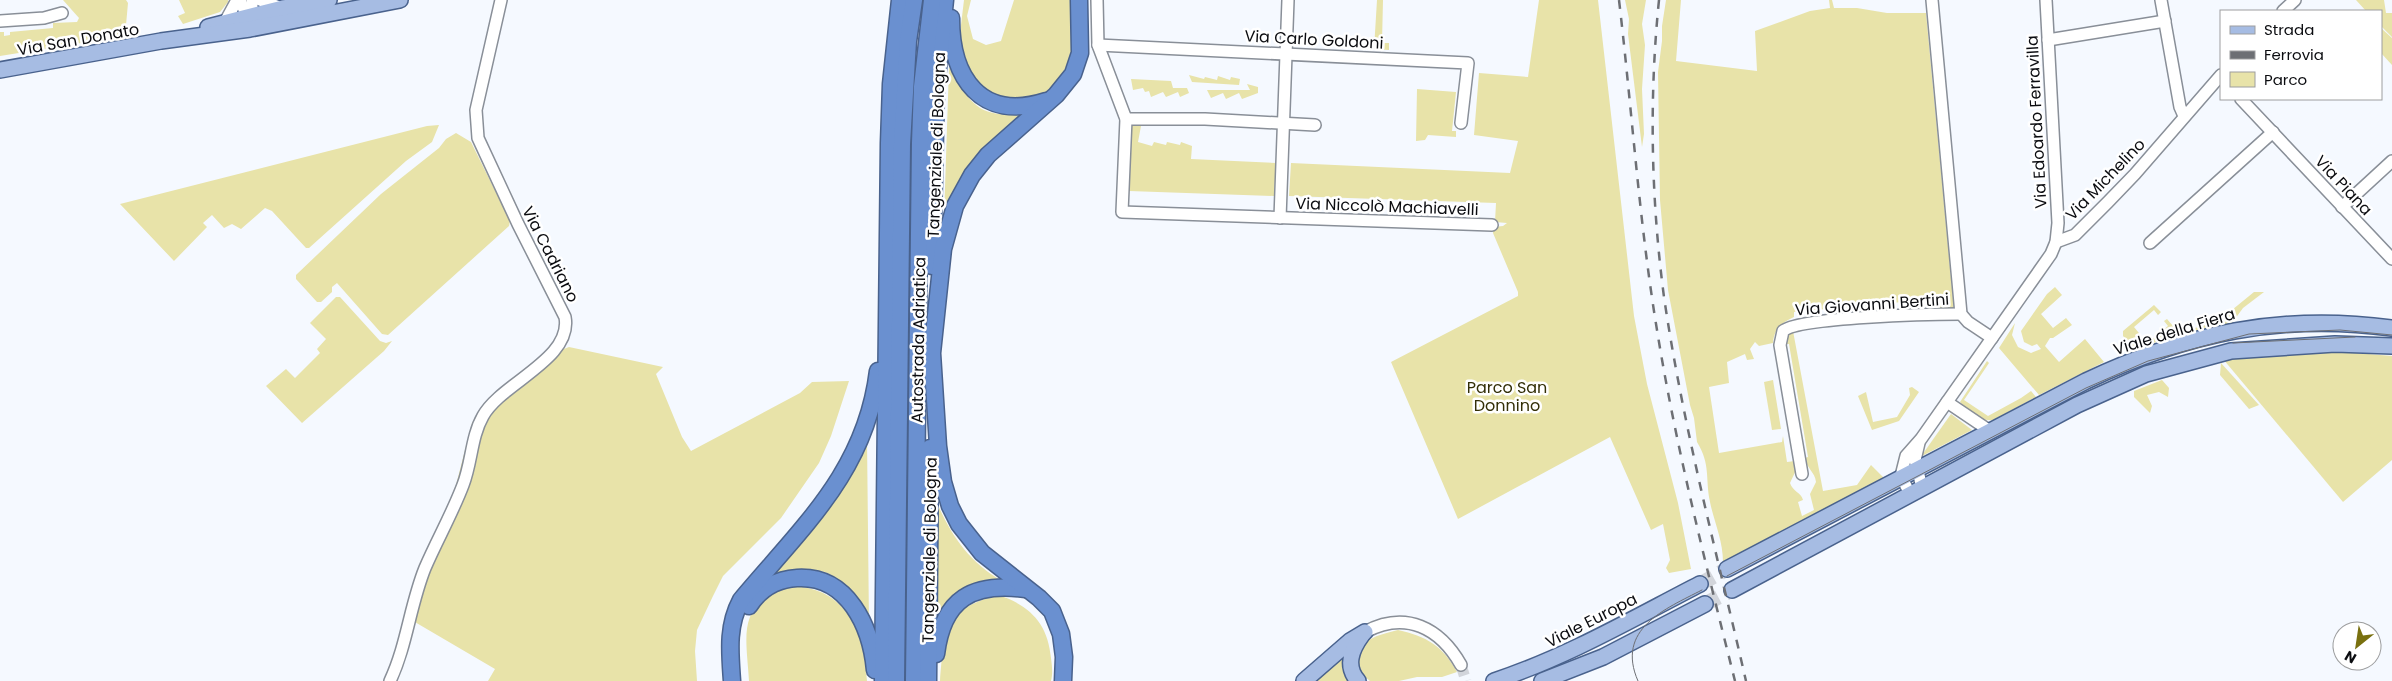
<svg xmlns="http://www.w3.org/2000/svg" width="2392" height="681" font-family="Poppins,sans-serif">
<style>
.green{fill:#e8e3a9}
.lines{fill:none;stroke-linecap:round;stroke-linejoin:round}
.minor-tunnel{stroke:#d2d5db;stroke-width:11;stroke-dasharray:11 5.5;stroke-linecap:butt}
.major-tunnel{stroke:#d2d5db;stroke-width:15;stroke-dasharray:15 8;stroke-linecap:butt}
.minor-casing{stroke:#898f98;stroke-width:14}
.major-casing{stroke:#49628d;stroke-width:18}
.highway-casing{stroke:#49628d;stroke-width:19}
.minor{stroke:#fff;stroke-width:11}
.major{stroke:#a6bce3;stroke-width:15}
.highway{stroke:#6a90d0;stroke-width:16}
.tram{stroke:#6d6f74;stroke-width:1}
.rail{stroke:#6d6f74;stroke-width:2.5;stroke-dasharray:9 9;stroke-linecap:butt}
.labels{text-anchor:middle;stroke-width:5;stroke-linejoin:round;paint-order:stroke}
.street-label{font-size:16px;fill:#0b0c10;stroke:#fff}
.park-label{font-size:16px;fill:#332f07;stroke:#fff}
</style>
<rect width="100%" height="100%" fill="#f5f9ff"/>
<g class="green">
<polygon points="63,0 126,0 128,3 125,36 0,56 0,32 4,32 4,36 10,35 10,32 53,28 53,23 77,22 79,18"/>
<polygon points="179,0 228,0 228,2 220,12 183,24 178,16 185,13"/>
<path d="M964,0h7l-4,16 6,23 13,6 15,-4 13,-41h58c3,47 5,52 -21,92l-46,11 -38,-27 -9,-26z"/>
<polygon points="1377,0 1383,0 1382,43 1389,43 1389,50 1374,49"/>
<polygon points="1539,0 1598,0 1634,316 1647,384 1678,503 1691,569 1669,573 1666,568 1670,560 1663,524 1651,530 1610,437 1458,519 1391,362 1518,296 1518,292 1493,233 1493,227 1503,226 1507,223 1495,222 1496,203 1289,196 1291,163 1510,173 1518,141 1474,135 1479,73 1528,77"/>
<polygon points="1625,0 1646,0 1642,24 1645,45 1642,89 1644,134 1642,147 1628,34 1629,19"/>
<path d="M1666,0h15l-5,61 81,10 -2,-40 55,-20 20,-3 -1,-8h3l2,8h23l30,5h39l28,297 -18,2 -1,-13 -141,13v5c-13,6 -20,12 -21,26l-14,3 -4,-4 -5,7 4,10 -7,1 -2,-6 -18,8 2,21 -20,4 10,66 63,-11 1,-6 4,26 8,-1 2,7 -7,15c3,9 11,9 13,17l-5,2 4,14 12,-6 -4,-16 6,-12c-1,-10 -9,-13 -11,-24l3,-1 -19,-113h-5v-6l9,-7 30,160 34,-6 14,-20 13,13 -153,82 -4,-1 -4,3c0,-22 -9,-40 -13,-60 -5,-24 1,-37 -13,-60l-3,-24 -4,-13 -22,-115 -8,-90 -2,-128 4,-31v-15z"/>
<polygon points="2356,0 2384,0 2386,13 2392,13 2392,37 2381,26 2381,11 2366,11"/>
<polygon points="2381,28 2392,38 2392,65 2381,53"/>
<path d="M949,67c22,38 30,52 77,46l-82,105z"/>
<polygon points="1189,75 1204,79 1205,77 1217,80 1218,76 1230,80 1231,77 1240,79 1239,85 1192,82"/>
<polygon points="1131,79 1171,81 1173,88 1187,88 1189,93 1180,97 1178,92 1166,97 1163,92 1151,97 1149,91 1145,92 1143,88 1133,90"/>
<polygon points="1247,84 1258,87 1258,93 1242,99 1239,93 1226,99 1223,93 1211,98 1207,90 1250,90"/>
<polygon points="1417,89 1456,92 1452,131 1456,131 1456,137 1428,135 1425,140 1416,141"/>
<polygon points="439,125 432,142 406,161 309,248 306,248 272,211 265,208 241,229 232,224 224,228 212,215 203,223 207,227 174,261 120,204 427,126"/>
<polygon points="1130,125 1141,126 1138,142 1152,146 1154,142 1166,145 1167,142 1180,145 1181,142 1192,146 1191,159 1276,163 1274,196 1129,191"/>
<polygon points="456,133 471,142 510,221 509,226 388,335 382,334 337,283 332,287 332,292 321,302 317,302 296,279 296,275 381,194 439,148 446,139"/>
<polygon points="2055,287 2062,295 2041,314 2053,328 2066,318 2072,325 2053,338 2050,338 2045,346 2059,362 2085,339 2104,362 2039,395 1999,348 2015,323 2012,335 2018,347 2031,353 2041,349 2037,344 2032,346 2024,342 2021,331 2047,294"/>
<polygon points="2254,292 2264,292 2243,308 2232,323 2180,334 2135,349 2123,336 2123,331 2154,305 2161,312 2158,315 2154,310 2134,327 2143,338 2145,336 2150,341 2168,326 2164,321 2167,319 2178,332 2203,326 2211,319 2216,323"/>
<polygon points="336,297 340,297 380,341 386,343 392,341 384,351 302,423 266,386 286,369 295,378 320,353 317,349 326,339 310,323"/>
<polygon points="569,347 663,367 656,374 682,437 691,451 800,393 812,382 849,381 831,436 819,463 781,518 723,576 713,596 697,630 695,651 697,681 488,681 495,669 408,618 413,588 419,568 433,542 456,485 472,423 481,408 551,354"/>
<polygon points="2333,351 2392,356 2392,460 2343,502 2223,359"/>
<path d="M1987,361l2,2 -25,37 24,16 33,-18 10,-7 5,6 -43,23c-12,2 -26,-10 -33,-18z"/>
<polygon points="2221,363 2259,405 2249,409 2220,375"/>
<polygon points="1773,380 1781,429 1772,430 1764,382"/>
<polygon points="2162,380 2169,388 2168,397 2159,392 2147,395 2152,406 2150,413 2134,397 2134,391"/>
<polygon points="1912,387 1919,392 1899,421 1872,430 1858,396 1866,392 1873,422 1897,417 1910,395 1909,388"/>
<polygon points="1951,414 1972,430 1922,456 1922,455"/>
<path d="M867,439l2,185c-12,-22 -28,-54 -57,-54 -14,0 -30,5 -43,8z"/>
<path d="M933,493c15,38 33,67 69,88 -38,4 -51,8 -69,43z"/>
<path d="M792,586c55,2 73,47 75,95h-118c-3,-49 -13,-77 43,-95z"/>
<path d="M998,595c32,10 50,29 53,63 1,8 2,15 0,23h-111c5,-54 1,-70 58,-86z"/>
<path d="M1398,630c28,6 45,16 59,42l-15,5h-25l-18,4h-29l-12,-10c-2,-31 13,-34 40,-41z"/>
<polygon points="1345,655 1350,681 1314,681"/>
</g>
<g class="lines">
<polyline class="minor-tunnel" points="1461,665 1466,681"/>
<g class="major-tunnel">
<polyline points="1700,584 1727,569"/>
<polyline points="1705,604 1732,590"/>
</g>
<defs>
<g id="minor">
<polyline points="240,0 249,22"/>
<polyline points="260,0 282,8"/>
<polyline points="1097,0 1098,45 1126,119 1122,212 1492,225"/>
<polyline points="1932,0 1961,314 1968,322 1992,338"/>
<polyline points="2161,0 2180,107 2184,116"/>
<polyline points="2283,11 2295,0"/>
<polyline points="249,17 252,9 252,0"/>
<polyline points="0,21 44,18 62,13"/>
<polyline points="225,22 237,0"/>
<polyline points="2048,40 2165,21"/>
<polyline points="1098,45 1468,63 1461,123"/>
<polyline points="2241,99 2392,259"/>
<polyline points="1126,119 1205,119 1315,125"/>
<polyline points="2342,207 2392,161"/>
<polyline points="1280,218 1288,0"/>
<polyline points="2056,242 2075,235 2108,202 2135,174 2221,75"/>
<polyline points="2150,243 2273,132"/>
<polyline points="1947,402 1990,431"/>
<polyline points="1919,443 1915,460 1922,487"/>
<path d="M1802,474l-22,-129 3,-14c16,-14 150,-17 178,-17"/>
<polyline points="1910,494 1901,476 1906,456 1921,439 2051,254 2056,242 2058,223 2046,0"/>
<path d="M1365,632c41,-22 75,-4 96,33"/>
<path d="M390,681c17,-36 20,-76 35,-113 12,-28 27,-54 38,-83 9,-23 8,-48 20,-69 18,-33 90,-57 82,-99l-47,-93 -40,-86 -2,-28 25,-110"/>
</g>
<g id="major">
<polyline points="208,27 283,8 329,0"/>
<polyline points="0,70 161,41 250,29 400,0"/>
<path d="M1727,569l359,-188c101,-48 195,-68 306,-53"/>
<polyline points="1732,590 2077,405 2146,374 2231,351 2335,344 2392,346"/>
<polyline points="1304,681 1350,641 1365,632"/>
<path d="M1358,681c-13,-15 -7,-31 4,-46"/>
<path d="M1494,681c73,-24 138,-62 206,-97"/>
<polyline points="1542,681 1603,657 1705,604"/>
</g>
<g id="highway">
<path d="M951,18c0,60 30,104 95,83"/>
<polyline points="932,266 936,88 945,0"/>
<path d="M749,606c11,-17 28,-27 48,-28 51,-3 74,49 78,92"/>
<path d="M936,654c7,-56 37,-72 90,-65"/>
<path d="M732,681c-2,-29 -5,-55 9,-81 61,-73 125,-129 137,-229"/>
<polyline points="883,681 889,143 891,84 900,0"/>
<polyline points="896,681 902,144 908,41 914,0"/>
<polyline points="914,681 920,143 922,87 932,0"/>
<polyline points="928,681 930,448"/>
<polyline points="1063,681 1064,657 1061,634 1052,611 1039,598 982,553 959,524 950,506 943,482 938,446 932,353 943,249 955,206 972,175 988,155 1056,95 1073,74 1080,53 1079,0"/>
</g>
</defs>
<use href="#minor" class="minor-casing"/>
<use href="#major" class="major-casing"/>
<use href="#highway" class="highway-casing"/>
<use href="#minor" class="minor"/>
<use href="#major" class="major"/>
<use href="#highway" class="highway"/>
<g class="tram">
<polyline points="2233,343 2355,337"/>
<polyline points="1727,576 2086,388 2148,361 2249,334 2340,330 2392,335"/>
<path d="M1638,681c-23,-52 27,-72 64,-91"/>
</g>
<g class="rail">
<path d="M1619,0c13,110 20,221 38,330 19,118 49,235 78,351"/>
<path d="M1659,0c-10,98 -8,199 5,297 19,130 53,257 82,384"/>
</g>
</g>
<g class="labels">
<g class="street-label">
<text transform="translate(78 39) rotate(-10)" y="6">Via San Donato</text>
<text transform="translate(1314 39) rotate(3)" y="6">Via Carlo Goldoni</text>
<text transform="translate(2036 122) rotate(-93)" y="6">Via Edoardo Ferravilla</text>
<text transform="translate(936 145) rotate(-88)" y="6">Tangenziale di Bologna</text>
<text transform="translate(2105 179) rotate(-46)" y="6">Via Michelino</text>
<text transform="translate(2344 185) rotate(47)" y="6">Via Piana</text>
<text transform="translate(1387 206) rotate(2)" y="6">Via Niccolò Machiavelli</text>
<text transform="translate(551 254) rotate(63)" y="6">Via Cadriano</text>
<text transform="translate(1872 304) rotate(-4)" y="6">Via Giovanni Bertini</text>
<text transform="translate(2174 331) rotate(-17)" y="6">Viale della Fiera</text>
<text transform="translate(918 340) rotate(-89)" y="6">Autostrada Adriatica</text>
<text transform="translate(929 550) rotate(-89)" y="6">Tangenziale di Bologna</text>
<text transform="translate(1591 620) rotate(-27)" y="6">Viale Europa</text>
</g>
<g class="park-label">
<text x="1507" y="393">Parco San<tspan x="1507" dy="18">Donnino</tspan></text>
</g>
</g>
<rect x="2220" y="10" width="162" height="90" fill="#ffffff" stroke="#9d9e9f"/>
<rect x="2230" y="26" width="25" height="8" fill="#a6bce3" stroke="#9d9e9f"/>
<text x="2264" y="35" font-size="15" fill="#0b0c10">Strada</text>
<rect x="2230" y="51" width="25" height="8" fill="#6d6f74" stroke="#9d9e9f"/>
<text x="2264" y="60" font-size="15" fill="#0b0c10">Ferrovia</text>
<rect x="2230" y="72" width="25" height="15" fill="#e8e3a9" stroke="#9d9e9f"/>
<text x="2264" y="85" font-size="15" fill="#0b0c10">Parco</text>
<g transform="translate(2357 646) rotate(210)"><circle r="24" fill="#ffffff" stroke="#9d9e9f"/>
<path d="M0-4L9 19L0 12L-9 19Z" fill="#79700f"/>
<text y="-8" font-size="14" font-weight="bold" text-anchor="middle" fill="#0b0c10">N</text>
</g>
</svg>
